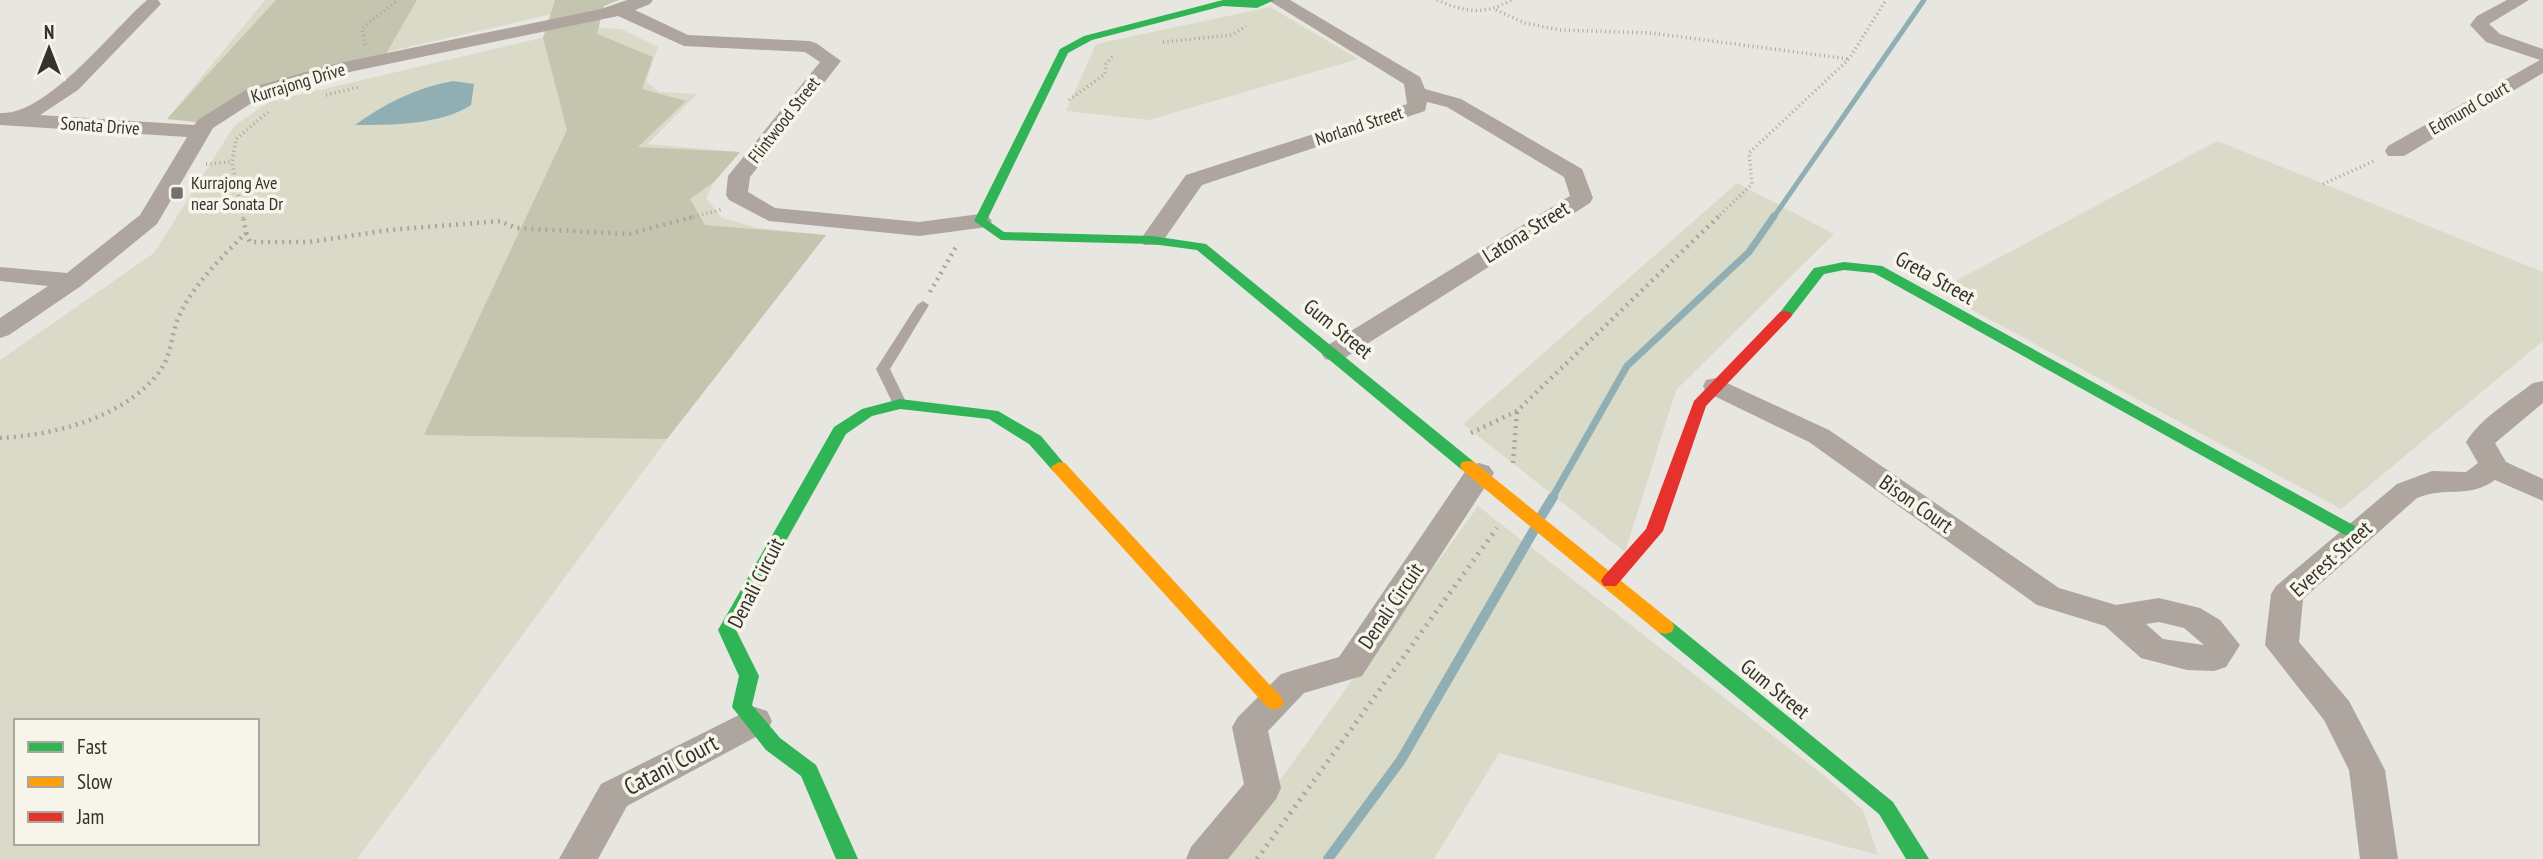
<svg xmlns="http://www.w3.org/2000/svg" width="2543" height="859" font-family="'PT Sans Narrow',sans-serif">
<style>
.green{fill:#dadac8;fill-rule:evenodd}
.forest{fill:#c4c5ae}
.water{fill:#90afb4}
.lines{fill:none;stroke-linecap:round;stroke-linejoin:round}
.stream-far2{stroke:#90afb4;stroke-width:5}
.stream-far1{stroke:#90afb4;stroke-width:7}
.stream{stroke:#90afb4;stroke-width:10}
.path-far2{stroke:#aaa59f;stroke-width:3.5;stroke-dasharray:1 3.5;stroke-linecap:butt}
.path-far1{stroke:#aaa59f;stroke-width:4.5;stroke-dasharray:2 5;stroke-linecap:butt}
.path{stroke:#aaa59f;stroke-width:5;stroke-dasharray:2 6;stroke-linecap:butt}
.lane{fill:#ada59e;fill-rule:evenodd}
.street{fill:#ada59e;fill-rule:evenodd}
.fast{fill:#30b455;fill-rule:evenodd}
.slow{fill:#ff9f0a;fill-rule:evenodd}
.jam{fill:#e5322d;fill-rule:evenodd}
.poi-dot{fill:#72716c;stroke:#f7f5ea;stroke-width:2.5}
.labels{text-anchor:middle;stroke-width:7;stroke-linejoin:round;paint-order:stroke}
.far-street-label{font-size:18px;fill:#33322e;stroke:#f7f5ea}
.far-poi-label{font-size:18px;fill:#33322e;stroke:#f7f5ea;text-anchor:start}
.street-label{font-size:21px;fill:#33322e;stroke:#f7f5ea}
.near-street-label{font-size:24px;fill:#33322e;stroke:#f7f5ea}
</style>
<rect width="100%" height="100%" fill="#e7e6e0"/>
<g class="green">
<polygon points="265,0 613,0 291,74 195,120 167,119"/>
<polygon points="1270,7 1358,59 1149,120 1066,111 1096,44"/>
<path d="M588,27l33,2 37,18 -12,34 13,11 38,2 -49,50 92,8 -26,30 -8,16 16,20 36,10 68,7 -159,204 -310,420h-357v-499l154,-107 80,-127 35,-24zM16,721h241v122h-241z"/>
<polygon points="2217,141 2543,272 2543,341 2341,509 1937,291"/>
<polygon points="1737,183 1834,234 1676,390 1625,552 1463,424"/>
<polygon points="1478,506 1826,777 1863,810 1878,855 1499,753 1434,859 1223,859"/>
</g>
<g class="forest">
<polygon points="276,0 417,0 386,54 327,65 243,92 196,122 167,119"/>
<polygon points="555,0 619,0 604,6 597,34 653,57 642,89 686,101 638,147 740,152 714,182 690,199 705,225 826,235 667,439 424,435 567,130 543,38"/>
</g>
<path class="water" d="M453,81l21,3 -3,21c-30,20 -80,20 -116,20 31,-22 60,-37 98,-44z"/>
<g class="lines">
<polyline class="stream-far2" points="1773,218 1924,0"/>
<polyline class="stream-far1" points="1552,498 1627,366 1749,252 1774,216"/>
<g class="stream">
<polyline points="1542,515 1553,497"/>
<polyline points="1328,859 1401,760 1534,530"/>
</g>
<g class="path-far2">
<path d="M1437,0c28,12 47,16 74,0"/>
<polyline points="1496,10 1525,23 1560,30 1651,33 1849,59"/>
<polyline points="1163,42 1232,35 1246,26"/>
<polyline points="365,45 362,28 398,0"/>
<polyline points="326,95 359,87"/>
<polyline points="1069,100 1105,74 1106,64 1114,54"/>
<polyline points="206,164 232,162"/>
<polyline points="2323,184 2376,160"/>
<polyline points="243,218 232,162 236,139 268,112"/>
<polyline points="689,218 723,209"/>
<polyline points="1717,218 1752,184 1749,153 1849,59 1886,0"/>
</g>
<g class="path-far1">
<polyline points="246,233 250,242 309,242 389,230 500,221 516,228 629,234 696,216"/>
<polyline points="930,292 957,245"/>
<polyline points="1471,433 1517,411 1719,216"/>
<path d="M0,438c53,-3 120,-19 156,-62 16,-18 14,-39 23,-60 14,-31 43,-59 67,-83l-3,-17"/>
<polyline points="1513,463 1517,411"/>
</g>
<polyline class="path" points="1257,859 1497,528"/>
<polygon class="lane" points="923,301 929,305 890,369 907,404 900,408 893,404 876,369 917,305"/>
<g class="street">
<path d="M147,0h11l3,4 -83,86 -38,25 154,10 4,-5 49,-31 82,-24 272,-56 26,-9h26l-3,4 -15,6 53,25 121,6 7,2 25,18 -91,116 -2,15 27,16 144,14 61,-8 8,2 4,5 -4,5 -8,2 -61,8 -150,-15 -40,-21 -3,-5 2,-19 92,-114 -15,-10 -121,-6 -66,-30 -278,58 -79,23 -48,31 -56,96 -76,62 -72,49 -9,3v-20l48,-32 -48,-5v-14l67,6 73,-58 47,-78 -187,-12v-12c47,3 112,-83 147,-113z"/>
<polygon points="1268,0 1290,0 1420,77 1425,89 1461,99 1582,169 1593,198 1590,203 1343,359 1334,361 1325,359 1321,353 1325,347 1570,196 1564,177 1447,107 1427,102 1425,111 1202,185 1160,245 1144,245 1140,240 1186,175 1407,104 1404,84"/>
<polygon points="2507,0 2529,0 2489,24 2500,34 2543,49 2543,73 2404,156 2388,156 2385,151 2388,146 2540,60 2486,42 2470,25 2477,16"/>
<path d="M1716,378l113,52 230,158 57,17 43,-7 41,10 20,12 20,25 -14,22 -12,4 -27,-1 -46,-12 -36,-32 -68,-21 -228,-163 -103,-50 -3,-6 3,-6zM2159,622l25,6 20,17 -41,-6 -17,-15z"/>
<path d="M2543,381v22l-48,40 11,19 37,17v22l-48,-21c-27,19 -48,6 -78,18l-114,101 -4,43 50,59 36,69 13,89h-38l-11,-89 -25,-50 -59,-75 6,-51 5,-8 121,-102 35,-13 34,1 12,-9 -12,-21c16,-25 44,-41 67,-59z"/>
<polygon points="1479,463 1489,466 1494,473 1362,676 1304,693 1268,731 1281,788 1276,799 1228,859 1186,859 1191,847 1244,784 1232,727 1238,717 1281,674 1339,657 1469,466"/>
<polygon points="755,707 767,711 772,721 767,731 627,806 598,859 559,859 601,784"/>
</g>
<g class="fast">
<polygon points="1223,0 1274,0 1257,8 1223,6 1092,40 1068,53 987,220 1004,232 1152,236 1206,244 1474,462 1476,466 1474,470 1462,470 1197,250 1152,244 1001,240 974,221 1060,49 1084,36"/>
<polygon points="1844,262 1882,266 2364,531 2367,535 2364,539 2352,539 1874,273 1844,270 1824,274 1790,318 1780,318 1778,315 1814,268"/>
<polygon points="900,399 998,411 1041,436 1067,467 1059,472 1053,471 1029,444 989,419 900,409 872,416 846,434 736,630 759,676 752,705 780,738 816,765 858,859 836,859 801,776 766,750 732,707 739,676 718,630 834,427 862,409"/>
<polygon points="1665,620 1672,622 1893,802 1929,859 1906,859 1879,814 1658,632 1656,627 1658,622"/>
</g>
<g class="slow">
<polygon points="1468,461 1474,462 1672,622 1674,627 1672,632 1665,634 1658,632 1462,470 1460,466 1462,462"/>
<polygon points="1059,462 1065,463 1281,697 1284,702 1281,707 1274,710 1267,707 1053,471 1051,467"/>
</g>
<polygon class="jam" points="1785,311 1790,312 1792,315 1790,318 1706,406 1663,531 1616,586 1604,586 1601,581 1604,576 1646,529 1694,401 1780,312"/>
</g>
<rect class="poi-dot" x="170" y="186" width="14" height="14" rx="3.5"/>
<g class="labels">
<g class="far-street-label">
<text transform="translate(298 83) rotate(-17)" y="6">Kurrajong Drive</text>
<text transform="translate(2469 108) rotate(-30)" y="6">Edmund Court</text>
<text transform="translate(784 120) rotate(-52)" y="6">Flintwood Street</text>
<text transform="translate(100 126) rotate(4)" y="6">Sonata Drive</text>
<text transform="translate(1359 126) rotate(-18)" y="6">Norland Street</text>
</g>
<g class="far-poi-label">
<text x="191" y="189">Kurrajong Ave<tspan x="191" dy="21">near Sonata Dr</tspan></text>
</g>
<g class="street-label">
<text transform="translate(1526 232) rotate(-32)" y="7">Latona Street</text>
<text transform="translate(1935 278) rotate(29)" y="7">Greta Street</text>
<text transform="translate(1338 329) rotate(39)" y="7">Gum Street</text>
<text transform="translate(1916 504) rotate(35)" y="7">Bison Court</text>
<text transform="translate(2331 559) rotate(-42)" y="7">Everest Street</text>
<text transform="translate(756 583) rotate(-63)" y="7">Denali Circuit</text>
<text transform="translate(1391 606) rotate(-56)" y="7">Denali Circuit</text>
<text transform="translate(1775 689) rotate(39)" y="7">Gum Street</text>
</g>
<g class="near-street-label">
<text transform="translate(671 765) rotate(-28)" y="8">Catani Court</text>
</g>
</g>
<rect x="14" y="719" width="245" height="126" fill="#f7f5ea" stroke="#a9a79f" stroke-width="2"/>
<rect x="28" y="742" width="35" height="10" fill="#30b455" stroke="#a9a79f" stroke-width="2"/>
<text x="77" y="754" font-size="21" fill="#33322e">Fast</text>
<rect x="28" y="777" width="35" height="10" fill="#ff9f0a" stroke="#a9a79f" stroke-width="2"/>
<text x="77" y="789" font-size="21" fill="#33322e">Slow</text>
<rect x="28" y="812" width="35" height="10" fill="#e5322d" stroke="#a9a79f" stroke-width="2"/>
<text x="77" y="824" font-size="21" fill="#33322e">Jam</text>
<g transform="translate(49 49)" stroke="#f7f5ea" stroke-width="5" paint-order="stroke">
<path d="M0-5L12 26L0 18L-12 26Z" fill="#33322e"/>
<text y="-10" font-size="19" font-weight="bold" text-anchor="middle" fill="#33322e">N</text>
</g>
</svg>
